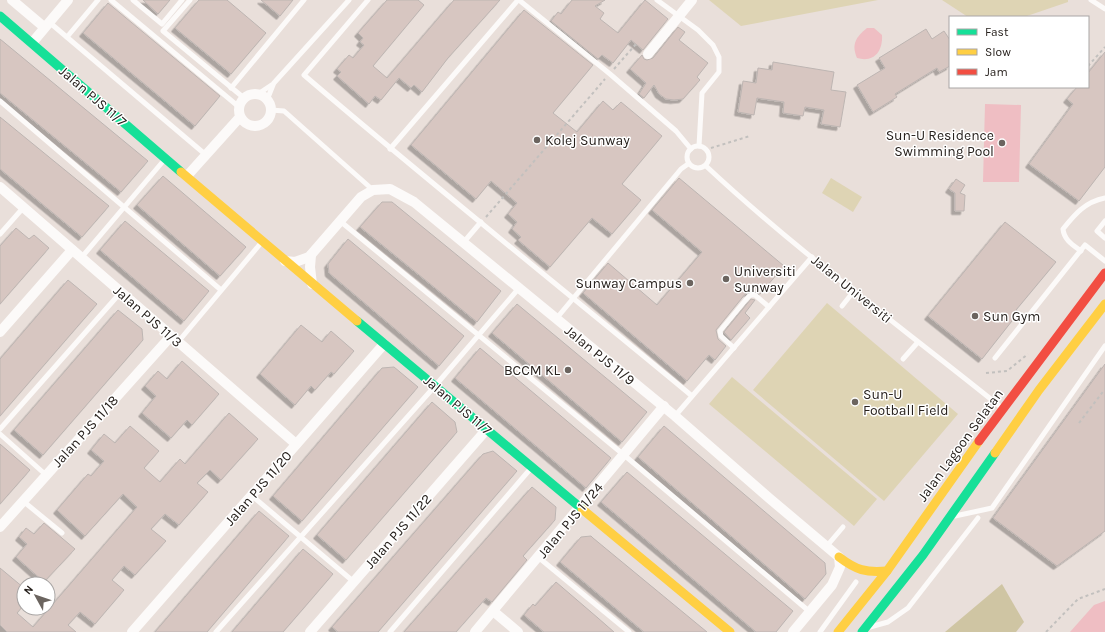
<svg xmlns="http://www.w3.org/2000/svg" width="1105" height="632" font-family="Karla,sans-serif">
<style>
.green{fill:#ded4b4}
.forest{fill:#cfc5a3}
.water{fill:#efbec3}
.building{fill:#d7c6c1;stroke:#bdb5b2;filter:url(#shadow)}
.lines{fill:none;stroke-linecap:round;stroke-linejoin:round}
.path{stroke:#c2c0be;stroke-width:2;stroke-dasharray:3 3;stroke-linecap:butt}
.lane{stroke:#fcfaf9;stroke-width:5}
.street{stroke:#fcfaf9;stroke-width:10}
.fast{stroke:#16e098;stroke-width:9}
.slow{stroke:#ffcf43;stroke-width:9}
.jam{stroke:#f24e42;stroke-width:9}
.poi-dot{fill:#6b645f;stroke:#fff;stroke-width:1.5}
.labels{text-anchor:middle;stroke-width:3;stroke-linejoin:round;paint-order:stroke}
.street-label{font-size:14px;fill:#27211d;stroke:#fff}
.poi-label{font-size:14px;fill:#27211d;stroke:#fff;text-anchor:start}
</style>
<defs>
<filter id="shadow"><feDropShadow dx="-3.5" dy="3.5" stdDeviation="0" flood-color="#0004"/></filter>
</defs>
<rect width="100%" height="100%" fill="#e9dfda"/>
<g class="green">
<polygon points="709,0 878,0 741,26"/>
<polygon points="942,0 1068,0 1068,2 1024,17 968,17"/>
<polygon points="831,178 862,197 853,212 822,193"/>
<polygon points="827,303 958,414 884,501 753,390"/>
<polygon points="732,377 877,499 854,526 709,404"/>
</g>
<polygon class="forest" points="1002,584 1024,622 1016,632 945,632"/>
<g class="water">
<path d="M867,28h7l8,7c1,16 -8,28 -25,23 -6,-14 -1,-21 10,-30z"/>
<polygon points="985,104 1021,105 1019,182 983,182"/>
<polygon points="1105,601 1105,632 1070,632 1094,605"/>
</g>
<g class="building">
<polygon points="143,0 170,0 158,14"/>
<polygon points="199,0 227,0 266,33 231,74 175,28"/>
<polygon points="261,0 293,0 280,16"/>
<polygon points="387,0 418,0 424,5 373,66 387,78 454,0 500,0 448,58 422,92 414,85 411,88 399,78 381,100 375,96 369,104 337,76 341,72 337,69 349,55 353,58 364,45 360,42 363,38 358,33"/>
<polygon points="572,0 605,0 595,6 604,13 600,19 618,33 645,0 668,19 643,50 631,40 613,63 602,55 598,59 551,21 558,12 561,14"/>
<polygon points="108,3 220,96 195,126 83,33"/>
<polygon points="524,10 593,65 553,113 577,132 603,101 613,110 621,102 662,136 622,184 641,200 612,234 592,218 550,267 518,240 521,237 512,229 517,222 508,214 517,203 491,181 476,199 411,145"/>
<polygon points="678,27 685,32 679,40 708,63 697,77 700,80 683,99 674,100 666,99 659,94 654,85 644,98 639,94 646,83 630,69 642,55 644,59 647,60 653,58"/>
<polygon points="926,29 932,39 944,31 950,40 950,66 939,72 937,68 895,94 897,97 873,112 857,85 885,68 879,58"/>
<polygon points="0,39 148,161 121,192 0,93"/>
<polygon points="1105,52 1105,167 1079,201 1029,164 1073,104 1067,99 1077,87 1088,87 1088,73"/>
<polygon points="773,62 834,72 831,90 846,92 840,127 821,124 824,110 805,107 803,116 783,113 784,102 757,98 754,115 738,112 743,81 756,83 758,68 772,70"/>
<polygon points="0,117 109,206 82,237 0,169"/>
<polygon points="163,176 246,247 220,276 137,205"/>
<polygon points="679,178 784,266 760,294 755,291 746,293 716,330 718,339 726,346 715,360 709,355 687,381 583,293 608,263 657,305 702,252 652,210"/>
<polygon points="956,179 965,185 960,193 965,195 964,211 955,211 955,193 949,189"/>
<polygon points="382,202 392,202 501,291 477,322 360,227"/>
<polygon points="125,221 209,291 184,321 100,250"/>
<polygon points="1005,222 1056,262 1016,310 1019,312 982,359 928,316"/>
<polygon points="16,228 29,239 34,235 49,248 0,304 0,246"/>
<polygon points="348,239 464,336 439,366 329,273 328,264"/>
<polygon points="68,280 97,304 0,416 0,359"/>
<polygon points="751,299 755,300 745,313 750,318 731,340 724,332"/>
<polygon points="517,304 647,412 622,442 492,333"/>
<polygon points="118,310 142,329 143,340 43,455 14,430"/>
<polygon points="301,325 322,342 331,331 354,351 334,374 331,372 315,390 311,386 295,405 260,374"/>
<polygon points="480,348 611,458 586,488 455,378"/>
<polygon points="182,361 219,394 192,425 187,420 171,438 142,413 156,396 145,386 158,371 167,379"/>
<polygon points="1105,364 1105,531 1057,566 993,518"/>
<polygon points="394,367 418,387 302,521 273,496 382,368"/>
<polygon points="432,402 455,422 457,432 346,560 317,535"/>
<polygon points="229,413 258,439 221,480 210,470 197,483 208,492 179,525 165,514 151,529 166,541 135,575 124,566 112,580 124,590 95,624 80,612 68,625 76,632 7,632 0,625 0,568 24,588 24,605 17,613 33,627 137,507 123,494 85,536 57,510 88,474 91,476 104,461 91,450 104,434 115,443 130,426 159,451 144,468 160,482 180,459 185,464"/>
<polygon points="664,426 825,563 826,574 805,599 638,457"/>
<polygon points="0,444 30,470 0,504"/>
<polygon points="493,451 517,471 378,632 338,632 332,627 483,454"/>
<polygon points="627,472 793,611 776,632 756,632 601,502"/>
<polygon points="532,487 556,507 555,520 523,556 527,560 492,602 486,598 456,632 404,632"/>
<polygon points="259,511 289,536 207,632 155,632"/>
<polygon points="44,523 75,549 44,582 16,557 27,544 19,537 26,528 34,534"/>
<polygon points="591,536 593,538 707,632 644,632 560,562 581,537"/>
<polygon points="303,549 333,574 309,602 283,632 232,632"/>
<polygon points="556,582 598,618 614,632 544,632 524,615 533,604 535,606"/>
</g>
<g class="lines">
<g class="path">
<polyline points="1088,66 1105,47"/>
<polyline points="614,69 636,44"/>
<polyline points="711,148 750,136"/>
<polyline points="486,217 605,79"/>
<polyline points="986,373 1007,371 1028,354"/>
<polyline points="1079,423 1105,389"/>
<polyline points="1046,632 1078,599 1105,589"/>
</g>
<g class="lane">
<polyline points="111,0 239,107"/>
<polyline points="133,0 162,24 182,0"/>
<polyline points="190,0 163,31 244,98"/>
<path d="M368,0l-64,75c127,109 259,214 388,321"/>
<polyline points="519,0 610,74 676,131 691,149"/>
<polyline points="657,0 698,30 713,45 719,57 719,72 702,93 699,146"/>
<polyline points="1091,0 1105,9"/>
<polyline points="49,22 206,155"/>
<polyline points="67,37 98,0"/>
<polyline points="231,88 304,0"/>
<polyline points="258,94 273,84 349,0"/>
<polyline points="267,100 273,85"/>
<polyline points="0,101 221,290"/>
<polyline points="271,110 284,111 373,190"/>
<circle cx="698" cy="157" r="11"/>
<polyline points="390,149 518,0"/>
<path d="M706,166c93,87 197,162 296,242"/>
<polyline points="340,221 624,455 810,612"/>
<polyline points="1105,221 1097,231 1105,238"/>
<polyline points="0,234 23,208"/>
<polyline points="463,243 481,222"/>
<path d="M1081,251c-8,-6 -17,-11 -18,-22 12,-15 22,-27 42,-31"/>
<polyline points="81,258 165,159"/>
<polyline points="842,306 854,291"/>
<polyline points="556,319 681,169 688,164"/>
<polyline points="178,342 261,243"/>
<polyline points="734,348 721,336 720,331 749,296 752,295 755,295 769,307"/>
<polyline points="995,358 1085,245 1105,261"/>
<polyline points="903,359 918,342"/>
<polyline points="675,416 812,257"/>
<polyline points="0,429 121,292"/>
<polyline points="0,434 46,475"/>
<polyline points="251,495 354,582"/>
<polyline points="23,501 62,533"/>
<polyline points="955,516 992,508 1105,346"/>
<polyline points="826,547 843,527"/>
<polyline points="538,557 629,632"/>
<polyline points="870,627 888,622 908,608 978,518"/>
<polyline points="216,632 435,386 519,288"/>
<polyline points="390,632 532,467"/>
<polyline points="820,632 856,582"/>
</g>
<g class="street">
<polyline points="12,0 44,27"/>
<polyline points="32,43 68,0"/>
<polyline points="648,54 692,0"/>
<circle cx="255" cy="110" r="16"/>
<polyline points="187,176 240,117"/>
<polyline points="0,187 296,444"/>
<polyline points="311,255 310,267 312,284"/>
<polyline points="285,261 295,262 309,257 361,197 373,190 390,189 414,202 675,416 769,498 839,557 840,567 832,585 793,632"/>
<polyline points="0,332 72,250"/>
<polyline points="0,527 171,336"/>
<polyline points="493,611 518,632"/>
<polyline points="132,632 384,344"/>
<polyline points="310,632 487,429"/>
<polyline points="475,632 664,406"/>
</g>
<g class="fast">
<polyline points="0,16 181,172"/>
<polyline points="357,321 582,509"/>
<polyline points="862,632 923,555 995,453"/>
</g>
<g class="slow">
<polyline points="181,172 357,321"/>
<polyline points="995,453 1039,390 1105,304"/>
<polyline points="582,509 730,632"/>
<path d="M839,557c17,13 27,16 48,14"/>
<polyline points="838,632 887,571 979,441"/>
</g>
<polyline class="jam" points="979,441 1105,273"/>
</g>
<g class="poi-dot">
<circle cx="537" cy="140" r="4"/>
<circle cx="1002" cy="143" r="4"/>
<circle cx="726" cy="279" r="4"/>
<circle cx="690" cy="283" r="4"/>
<circle cx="975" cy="316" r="4"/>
<circle cx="568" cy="370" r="4"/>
<circle cx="855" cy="402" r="4"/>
</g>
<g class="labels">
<g class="street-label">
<text transform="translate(93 96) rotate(41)" y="5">Jalan PJS 11/7</text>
<text transform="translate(852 289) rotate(39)" y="5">Jalan Universiti</text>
<text transform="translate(148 316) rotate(41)" y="5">Jalan PJS 11/3</text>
<text transform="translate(600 355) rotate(39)" y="5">Jalan PJS 11/9</text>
<text transform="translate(458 405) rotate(40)" y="5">Jalan PJS 11/7</text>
<text transform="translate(85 431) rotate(-48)" y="5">Jalan PJS 11/18</text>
<text transform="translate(960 445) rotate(-54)" y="5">Jalan Lagoon Selatan</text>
<text transform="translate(258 488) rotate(-49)" y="5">Jalan PJS 11/20</text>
<text transform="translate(570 520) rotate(-50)" y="5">Jalan PJS 11/24</text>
<text transform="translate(398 531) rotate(-49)" y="5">Jalan PJS 11/22</text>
</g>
<g class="poi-label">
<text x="994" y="140" text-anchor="end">Sun-U Residence<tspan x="994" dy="16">Swimming Pool</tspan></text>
<text x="545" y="145">Kolej Sunway</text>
<text x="734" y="276">Universiti<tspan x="734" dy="16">Sunway</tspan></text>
<text x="682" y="288" text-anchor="end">Sunway Campus</text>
<text x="983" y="321">Sun Gym</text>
<text x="560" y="375" text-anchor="end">BCCM KL</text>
<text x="863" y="399">Sun-U<tspan x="863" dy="16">Football Field</tspan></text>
</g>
</g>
<rect x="949" y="16" width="140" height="72" fill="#ffffff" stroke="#a9a6a5"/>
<rect x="957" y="29" width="20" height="6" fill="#16e098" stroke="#a9a6a5"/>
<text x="985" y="36" font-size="12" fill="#27211d">Fast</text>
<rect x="957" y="49" width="20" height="6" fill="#ffcf43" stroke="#a9a6a5"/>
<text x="985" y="56" font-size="12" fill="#27211d">Slow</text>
<rect x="957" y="69" width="20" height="6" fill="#f24e42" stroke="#a9a6a5"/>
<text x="985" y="76" font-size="12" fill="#27211d">Jam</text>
<g transform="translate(36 596) rotate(310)"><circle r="19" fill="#ffffff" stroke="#a9a6a5"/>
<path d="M0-3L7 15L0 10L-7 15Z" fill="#6b645f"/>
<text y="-6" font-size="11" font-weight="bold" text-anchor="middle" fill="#27211d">N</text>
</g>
</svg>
